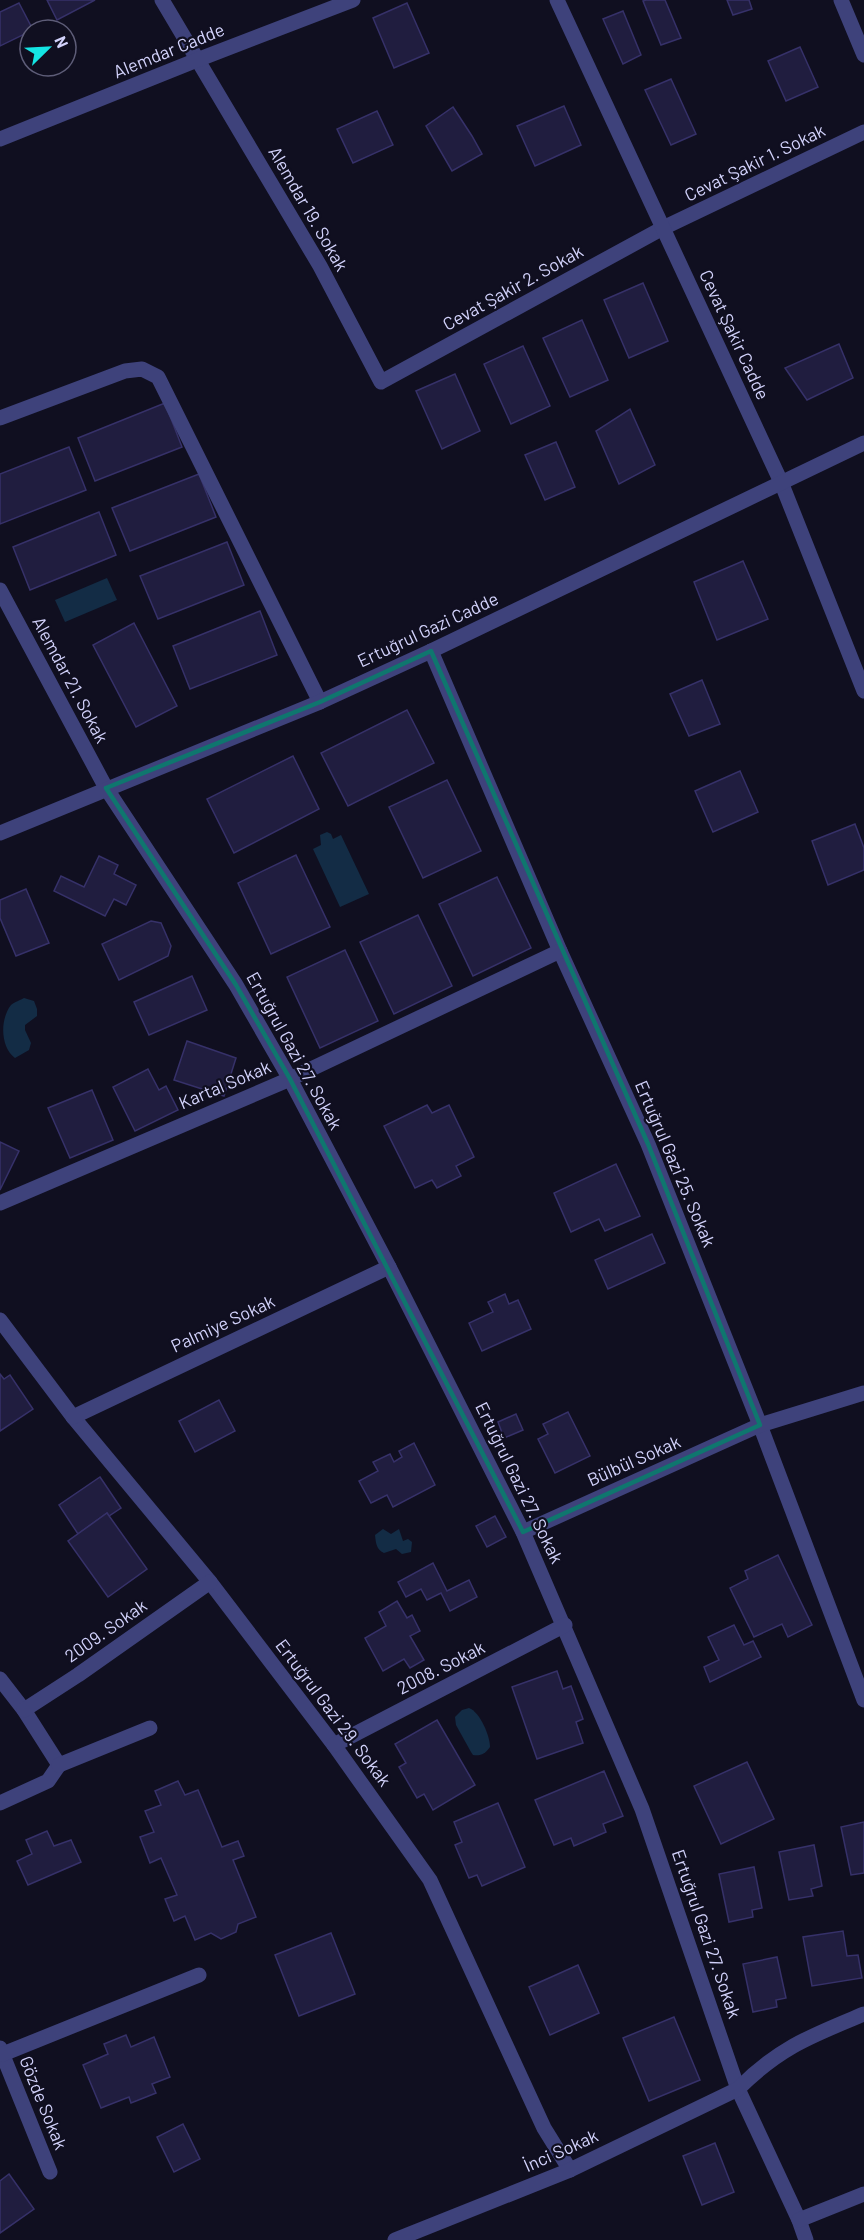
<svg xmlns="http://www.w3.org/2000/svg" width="864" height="2240" font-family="Barlow,sans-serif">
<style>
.water{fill:#132c45}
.building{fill:#201d3f;stroke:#363169;stroke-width:1.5}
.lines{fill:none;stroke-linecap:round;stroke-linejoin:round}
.minor{stroke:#3e427b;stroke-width:15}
.marked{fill:none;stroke:#0f766e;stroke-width:4.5;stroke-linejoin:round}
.labels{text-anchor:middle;stroke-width:4.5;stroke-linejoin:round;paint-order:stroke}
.street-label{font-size:18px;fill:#d2d2fb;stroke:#100f20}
</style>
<rect width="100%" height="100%" fill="#100f20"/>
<g class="water">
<polygon points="107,578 117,600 65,622 55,600"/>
<polygon points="327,832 331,834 333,839 341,835 369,894 340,907 313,849 321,845 320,835"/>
<path d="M24,998l10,3 3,8v7l-12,9v5l6,13 -2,7 -14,8c-15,-11 -15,-39 -4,-53 3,-3 10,-5 13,-7z"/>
<path d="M383,1529l8,5 8,-5 4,12 5,-2 4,3 -1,10 -9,2 -6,-5 -12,4c-8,-4 -8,-10 -9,-18z"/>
<path d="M469,1708c11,4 21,28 21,39 -5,7 -9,9 -17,8l-2,-3 -15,-27 -1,-8 7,-7z"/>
</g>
<g class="building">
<polygon points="47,0 95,0 57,20"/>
<polygon points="646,0 665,0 681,38 661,45 643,1"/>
<polygon points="727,0 749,0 752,9 733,15"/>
<polygon points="19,3 33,30 0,46 0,12"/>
<polygon points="407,3 429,53 394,68 373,18"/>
<polygon points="623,11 641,55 623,64 603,19"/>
<polygon points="800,47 818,87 786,101 768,61"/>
<polygon points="671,79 696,134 671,145 645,90"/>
<polygon points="564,106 581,145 535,166 517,126"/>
<polygon points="453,107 472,136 482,154 452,171 426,126"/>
<polygon points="377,111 393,145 353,163 337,129"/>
<polygon points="643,283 668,341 629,358 604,300"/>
<polygon points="582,320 608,380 570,397 543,338"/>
<polygon points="839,344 853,378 807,400 785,368"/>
<polygon points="523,346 550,406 511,424 484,364"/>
<polygon points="455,374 480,431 442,449 416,391"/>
<polygon points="165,403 182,447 95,481 78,438"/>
<polygon points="630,409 655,465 619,484 596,431"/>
<polygon points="556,442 575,487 545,500 525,455"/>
<polygon points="69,447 86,490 0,524 0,474"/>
<polygon points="199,474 216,517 130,551 112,508"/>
<polygon points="99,512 116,555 30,590 13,547"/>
<polygon points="227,542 244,585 158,619 140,576"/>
<polygon points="743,561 768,619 717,640 694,582"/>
<polygon points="260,611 277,655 190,689 173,646"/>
<polygon points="134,623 177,706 136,727 93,645"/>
<polygon points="702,680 720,724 689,736 670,694"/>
<polygon points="407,710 434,763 348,806 321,753"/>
<polygon points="293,756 319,809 234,853 207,799"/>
<polygon points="740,771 758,812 713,832 695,791"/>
<polygon points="447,780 481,851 423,878 389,807"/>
<polygon points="855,824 864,848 864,870 828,885 812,841"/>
<polygon points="296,855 330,927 271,954 238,883"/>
<polygon points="99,856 118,865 114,874 136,885 126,905 114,899 105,916 54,891 61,876 84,887"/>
<polygon points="497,877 531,948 473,976 439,904"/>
<polygon points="26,889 49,943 16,956 0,918 0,900"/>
<polygon points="418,915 452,986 394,1014 360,942"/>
<polygon points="151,921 161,923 171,946 168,956 119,980 102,944"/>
<polygon points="345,950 378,1021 320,1048 287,977"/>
<polygon points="192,976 207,1010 149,1035 134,1002"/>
<polygon points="187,1041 236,1058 224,1096 174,1080"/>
<polygon points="148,1069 159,1090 166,1086 178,1110 135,1131 113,1087"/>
<polygon points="92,1090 113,1140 70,1158 48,1108"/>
<polygon points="427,1105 432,1113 449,1105 474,1157 456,1166 461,1176 437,1188 432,1180 415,1188 384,1126"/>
<polygon points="0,1142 19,1151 0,1190"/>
<polygon points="616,1164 640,1216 605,1231 599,1219 571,1232 554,1193"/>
<polygon points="652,1234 665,1263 608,1289 595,1260"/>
<polygon points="505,1294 509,1304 518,1300 531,1329 482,1351 469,1323 493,1312 488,1302"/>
<polygon points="0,1374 4,1379 10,1375 33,1409 0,1431"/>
<polygon points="219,1400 235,1431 195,1452 179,1421"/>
<polygon points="568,1412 590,1456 555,1473 538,1439 548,1434 543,1424"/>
<polygon points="516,1414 523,1430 504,1438 498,1422"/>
<polygon points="414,1443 435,1485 393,1507 387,1495 371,1503 359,1481 378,1471 373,1462 390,1454 394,1462 402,1457 399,1451"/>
<polygon points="100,1477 121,1508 109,1516 107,1513 78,1534 59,1505"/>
<polygon points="107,1513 147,1569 108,1597 68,1541"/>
<polygon points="495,1516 506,1537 487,1547 476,1526"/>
<polygon points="778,1555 812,1625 788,1637 782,1624 754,1637 730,1588 748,1579 745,1571"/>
<polygon points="433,1563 447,1591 469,1580 477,1597 450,1611 441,1593 427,1600 421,1589 406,1597 398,1582"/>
<polygon points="397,1601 407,1618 412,1615 420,1631 410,1636 424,1660 410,1668 404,1659 383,1671 365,1638 386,1626 379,1612"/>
<polygon points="734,1625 744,1645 753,1641 761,1657 710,1682 704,1667 719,1660 708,1637"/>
<polygon points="557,1671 563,1689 571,1686 583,1719 576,1722 583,1743 537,1759 512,1687"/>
<polygon points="437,1720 475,1785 433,1810 424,1794 417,1798 399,1767 406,1763 395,1744"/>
<polygon points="747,1762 774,1819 721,1844 694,1786"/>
<polygon points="604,1771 623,1816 603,1824 606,1832 574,1846 571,1838 554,1845 535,1800"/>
<polygon points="178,1781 185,1795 198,1790 222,1847 238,1841 244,1856 233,1860 256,1917 238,1924 236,1932 221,1939 211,1933 195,1940 185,1916 174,1921 165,1899 177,1895 161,1858 150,1863 140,1837 154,1832 145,1811 161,1805 155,1791"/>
<polygon points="498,1803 525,1867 482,1886 477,1875 469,1878 455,1845 462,1842 454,1822"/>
<polygon points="864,1822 864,1873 851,1875 841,1827"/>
<polygon points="47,1831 54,1846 71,1840 81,1862 28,1885 17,1861 32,1854 26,1840"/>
<polygon points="814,1845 822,1886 811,1889 813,1896 789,1900 779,1852"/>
<polygon points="754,1867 762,1908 752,1910 753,1917 729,1922 719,1874"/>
<polygon points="843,1931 847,1956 858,1955 862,1978 812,1986 803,1937"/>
<polygon points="331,1933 355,1994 299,2016 275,1955"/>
<polygon points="777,1957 786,1998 776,2000 777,2007 753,2012 743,1964"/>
<polygon points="578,1965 599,2013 550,2035 529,1987"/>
<polygon points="674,2017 700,2080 649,2101 623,2038"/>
<polygon points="126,2035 131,2047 154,2037 170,2077 152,2084 156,2093 131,2103 129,2097 101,2108 83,2065 108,2054 104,2044"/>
<polygon points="183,2124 200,2159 174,2172 157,2137"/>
<polygon points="715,2143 734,2192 702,2205 683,2156"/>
<polygon points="9,2174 34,2209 0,2233 0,2181"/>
</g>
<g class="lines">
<g class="minor">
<polyline points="162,0 320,266 381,382 663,228 864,132"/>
<polyline points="557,0 781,482 864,691"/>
<polyline points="841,0 864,55"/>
<polyline points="0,139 197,60 353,0"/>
<polyline points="0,418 125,371 142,369 158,377 320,702"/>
<polyline points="0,590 106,788 236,985 290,1079 389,1267 523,1532 642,1809 738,2089 799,2220 806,2240"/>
<polyline points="431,651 560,951 648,1144 760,1425 864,1700"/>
<polyline points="0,833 320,702 431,651 864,443"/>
<polyline points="0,1203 290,1079 560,951"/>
<polyline points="0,1320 73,1417 210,1582 334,1745 430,1880 544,2128 570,2170"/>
<polyline points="73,1417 389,1267"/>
<polyline points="523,1532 760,1425 864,1393"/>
<polyline points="0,1679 24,1710 59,1765 48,1781 0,1803"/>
<polyline points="24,1710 78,1675 210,1582"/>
<polyline points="334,1745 565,1625"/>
<polyline points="59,1765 150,1728"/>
<polyline points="0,2048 50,2172"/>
<polyline points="3,2054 199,1975"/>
<polyline points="799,2220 864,2194"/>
<path d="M395,2240l175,-70 168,-81c42,-42 73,-53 126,-75"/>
</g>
</g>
<path class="marked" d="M431,651l217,493 112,281 -237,107 -233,-453 -54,-94 -130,-197 214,-86z"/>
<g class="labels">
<g class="street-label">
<text transform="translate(169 51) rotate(-22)" y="6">Alemdar Cadde</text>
<text transform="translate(755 163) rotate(-26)" y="6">Cevat Şakir 1. Sokak</text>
<text transform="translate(308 209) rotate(60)" y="6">Alemdar 19. Sokak</text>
<text transform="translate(513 288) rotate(-29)" y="6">Cevat Şakir 2. Sokak</text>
<text transform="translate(734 335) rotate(65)" y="6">Cevat Şakir Cadde</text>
<text transform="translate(428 630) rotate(-25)" y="6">Ertuğrul Gazi Cadde</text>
<text transform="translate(70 680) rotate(62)" y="6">Alemdar 21. Sokak</text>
<text transform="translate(294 1051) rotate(61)" y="6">Ertuğrul Gazi 27. Sokak</text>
<text transform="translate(225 1085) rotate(-23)" y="6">Kartal Sokak</text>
<text transform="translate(675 1164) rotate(67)" y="6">Ertuğrul Gazi 25. Sokak</text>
<text transform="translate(223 1324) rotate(-25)" y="6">Palmiye Sokak</text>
<text transform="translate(634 1461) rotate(-24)" y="6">Bülbül Sokak</text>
<text transform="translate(519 1483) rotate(64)" y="6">Ertuğrul Gazi 27. Sokak</text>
<text transform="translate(106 1631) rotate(-35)" y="6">2009. Sokak</text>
<text transform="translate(441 1668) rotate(-27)" y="6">2008. Sokak</text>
<text transform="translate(333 1713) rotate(53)" y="6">Ertuğrul Gazi 29. Sokak</text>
<text transform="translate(706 1934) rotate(71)" y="6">Ertuğrul Gazi 27. Sokak</text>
<text transform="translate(43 2103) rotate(68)" y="6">Gözde Sokak</text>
<text transform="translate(561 2151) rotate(-24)" y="6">İnci Sokak</text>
</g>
</g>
<g transform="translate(48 48) rotate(66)"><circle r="28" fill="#100f20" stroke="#5e5d78" stroke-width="1.5"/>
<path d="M0-4.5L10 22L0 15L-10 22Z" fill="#14e5e4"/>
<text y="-9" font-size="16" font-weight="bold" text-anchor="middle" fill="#d2d2fb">N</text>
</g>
</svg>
